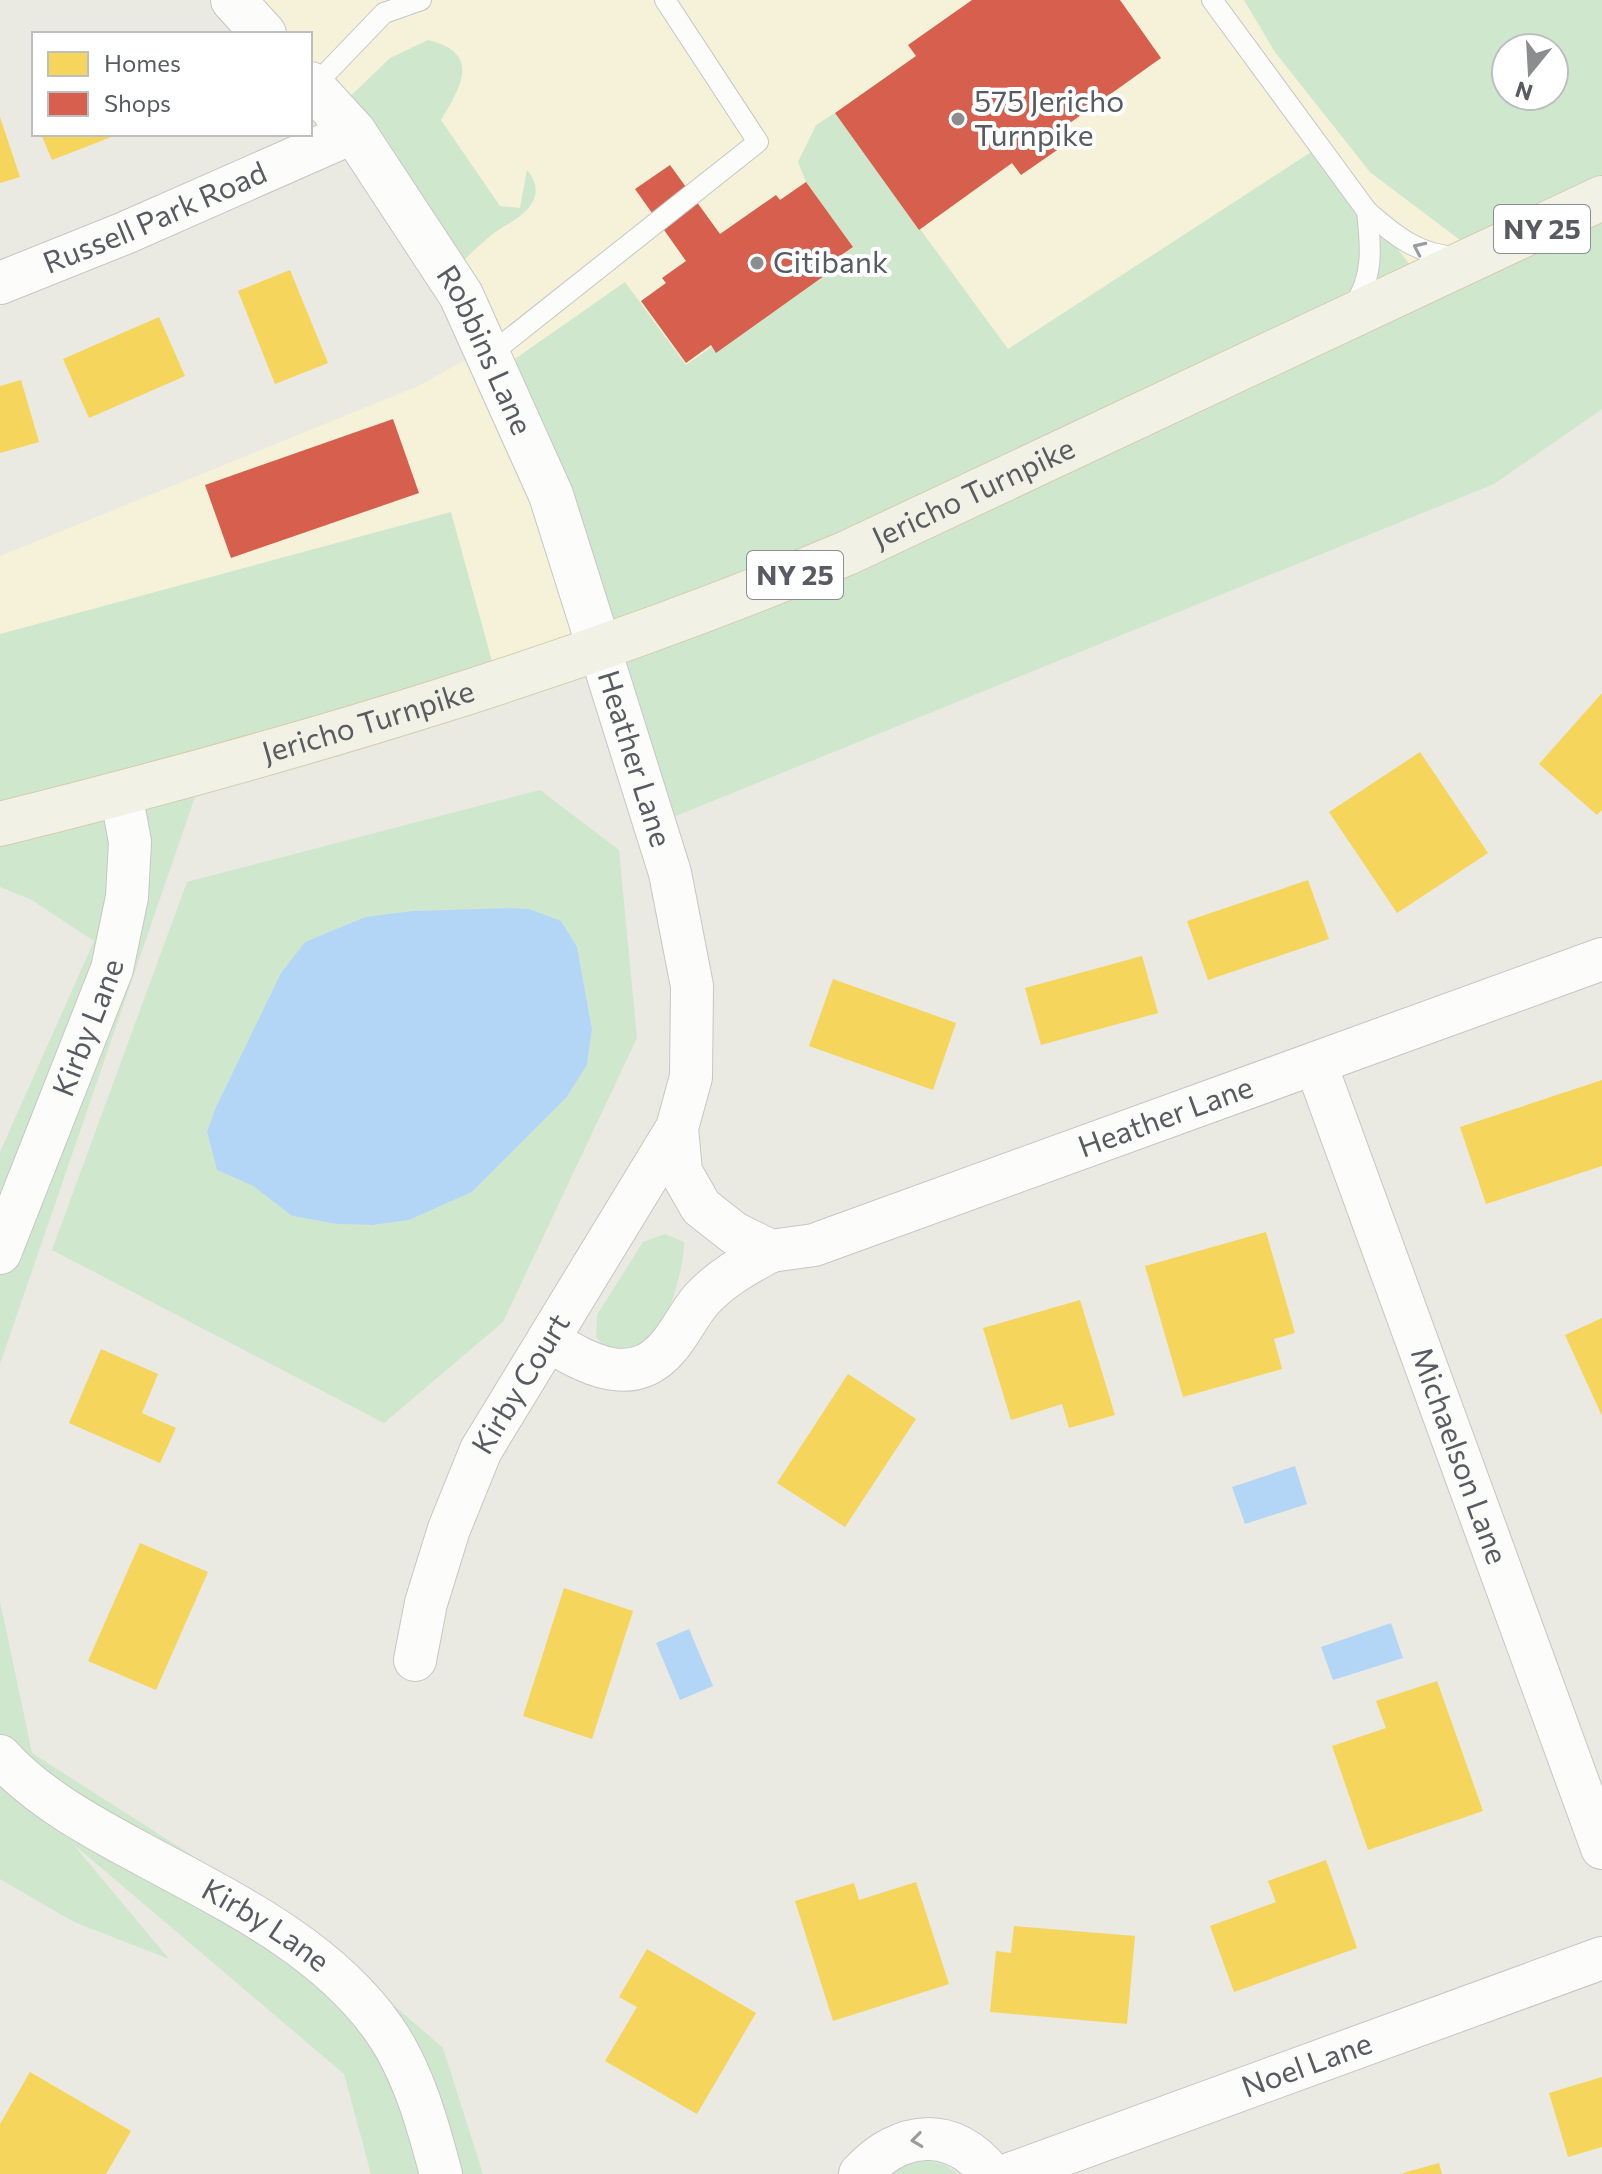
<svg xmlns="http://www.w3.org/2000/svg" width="1602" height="2174" font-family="Commissioner,sans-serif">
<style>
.commercial{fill:#f6f1d9}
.green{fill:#cfe8cd;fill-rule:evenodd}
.water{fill:#b4d6f6}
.homes{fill:#f6d55c}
.shops{fill:#d6604d}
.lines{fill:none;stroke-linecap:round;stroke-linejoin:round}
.service-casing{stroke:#c6c7c5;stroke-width:22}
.minor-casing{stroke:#c6c7c5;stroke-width:44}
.tertiary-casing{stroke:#c6c7c5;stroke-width:46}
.primary-casing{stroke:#d5ccae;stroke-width:46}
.service{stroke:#fcfcfb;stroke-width:20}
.minor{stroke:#fcfcfb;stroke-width:42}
.tertiary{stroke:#fcfcfb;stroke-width:44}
.primary{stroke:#f2f1e5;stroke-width:44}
.oneway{stroke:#9a9c9f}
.poi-dot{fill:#8b8d8f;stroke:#fff;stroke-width:3}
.labels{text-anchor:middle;stroke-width:8;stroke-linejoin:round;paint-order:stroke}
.shield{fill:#fff;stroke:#8a8d91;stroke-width:2}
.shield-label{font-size:28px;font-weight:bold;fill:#585c62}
.poi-label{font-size:30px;fill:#585c62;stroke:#fff;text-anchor:start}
.street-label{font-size:30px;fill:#585c62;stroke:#fff}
</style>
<rect width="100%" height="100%" fill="#eae9e2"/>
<polygon class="commercial" points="233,0 1244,0 1275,52 1370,172 1481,256 774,579 0,826 0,556 418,386 489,347 310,84 310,34 264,34"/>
<g class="green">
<path d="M1244,0h358v409l-108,75 -828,336 -167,-450 126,-88 61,83 166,-117 -46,-66 -8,-20 18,-37 19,-12 173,236 311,-202 108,140 53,-32 -110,-83 -95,-120zM1506,48h48v48h-48z"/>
<path d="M428,40c54,13 33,47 13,80l59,86 20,2 7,-38c22,26 -2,45 -24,57 -18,11 -36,31 -52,45l-116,-161 55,-53z"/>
<polygon points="451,512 498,683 0,823 0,634"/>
<polygon points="198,788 0,1364 0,1152 94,941 30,899 0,887 0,842"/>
<path d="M540,790l79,60 18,188 -134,284 -119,101 -332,-173 135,-368zM510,908l51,13 16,27 15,81 -5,36 -21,33 -94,94 -63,28 -36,5 -36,-1 -45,-8 -39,-30 -36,-16 -10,-38 8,-23 66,-135 24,-32 60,-25z"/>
<path d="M665,1234l19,8c1,20 -14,74 -27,91 -7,8 -22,15 -31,21l-20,-6 -10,-11 1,-22 46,-73z"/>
<polygon points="0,1601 32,1753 304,1927 443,2048 483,2174 371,2174 344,2074 72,1843 169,1959 74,1922 0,1879"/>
<polygon points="926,2161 943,2164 959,2174 890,2174 909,2163"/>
</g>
<g class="water">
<polygon points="510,908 529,909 561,921 577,947 592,1029 587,1065 566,1098 472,1192 409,1220 373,1225 337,1224 292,1216 253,1186 217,1170 207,1132 215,1109 281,973 305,942 365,917 413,911"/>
<polygon points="1295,1466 1307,1504 1245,1524 1232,1487"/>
<polygon points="1391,1623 1403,1658 1333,1680 1321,1647"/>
<polygon points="689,1629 713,1686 680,1700 656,1643"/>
</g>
<g class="homes">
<polygon points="0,117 20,177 0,183"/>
<polygon points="41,134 119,134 52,160"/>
<polygon points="290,270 328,363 275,384 238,291"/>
<polygon points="159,317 185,376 89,418 63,359"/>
<polygon points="21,380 39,442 0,453 0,386"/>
<polygon points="1602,693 1602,810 1597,815 1539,764"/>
<polygon points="1420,752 1488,853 1397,913 1329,812"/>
<polygon points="1308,880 1329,939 1208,980 1187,921"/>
<polygon points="1142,956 1158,1013 1041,1045 1025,988"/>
<polygon points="833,979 956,1023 933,1090 809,1046"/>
<polygon points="1602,1080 1602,1166 1486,1204 1460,1127"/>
<polygon points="1266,1232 1295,1333 1274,1339 1282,1369 1183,1397 1145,1266"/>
<polygon points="1080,1300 1115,1415 1069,1428 1062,1404 1011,1420 983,1328"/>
<polygon points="1602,1318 1602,1416 1565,1335"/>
<polygon points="101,1349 158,1374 142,1413 176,1428 160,1463 69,1423"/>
<polygon points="848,1374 916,1419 845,1527 777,1483"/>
<polygon points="140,1543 208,1572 156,1690 88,1661"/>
<polygon points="564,1588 633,1611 592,1739 523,1716"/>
<polygon points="1437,1681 1483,1811 1368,1850 1332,1746 1386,1728 1376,1701"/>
<polygon points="1326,1860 1357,1948 1234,1992 1210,1926 1276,1902 1268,1881"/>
<polygon points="916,1882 949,1984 833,2021 795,1901 854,1883 859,1900"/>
<polygon points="1014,1926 1135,1936 1127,2024 990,2012 996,1951 1011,1953"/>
<polygon points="647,1949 756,2013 697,2114 605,2061 637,2007 619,1997"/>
<polygon points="30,2072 131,2131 106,2174 0,2174 0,2124"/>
<polygon points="1602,2077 1602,2147 1568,2157 1549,2093"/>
<polygon points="1439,2163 1442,2174 1403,2174 1403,2173"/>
</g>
<g class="shops">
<polygon points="972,0 1120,0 1161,58 1067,125 1076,137 1021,175 1012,163 919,230 835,113 916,56 908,45"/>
<polygon points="670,165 720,234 776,195 780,200 806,182 853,247 827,265 831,271 716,353 711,345 686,363 641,301 666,283 662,278 686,261 635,189"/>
<polygon points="393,419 419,493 231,558 205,485"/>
</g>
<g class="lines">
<defs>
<g id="service">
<path d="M1212,0l155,211c28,25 53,45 92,46"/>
<polyline points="313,87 384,13 421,0"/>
<path d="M1353,307c21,-30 18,-61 14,-96"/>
<polyline points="488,356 758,142 665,0"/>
</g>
<g id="minor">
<path id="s1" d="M0,283l125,-50 229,-101"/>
<path id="s2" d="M600,650l70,223 22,113 -1,91 -14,51 4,44 20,35 33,26 37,18 43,-6 788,-286"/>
<path id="s3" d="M1316,1065l286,783"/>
<path id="s4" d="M0,1253l112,-284 15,-72 3,-55 -9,-49"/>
<path d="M548,1340c39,24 85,50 121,6 12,-14 20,-32 32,-46 20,-22 44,-35 70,-49"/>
<path id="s5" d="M415,1660l11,-57 23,-74 32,-79 196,-322"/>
<path id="s6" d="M0,1756c39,43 94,72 144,99 85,46 182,92 239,173 30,42 45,97 58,146"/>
<path d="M860,2174c40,-44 93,-49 131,0"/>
<path id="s7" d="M1010,2174l592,-216"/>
</g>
<g id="tertiary">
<polyline points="233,0 264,34"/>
<path id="s8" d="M310,84l44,48 107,163 90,200 49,155"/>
</g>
<g id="primary">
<path id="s9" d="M0,824c288,-72 573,-156 847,-271l755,-355"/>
</g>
</defs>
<use href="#service" class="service-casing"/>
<use href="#minor" class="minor-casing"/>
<use href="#tertiary" class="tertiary-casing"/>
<use href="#primary" class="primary-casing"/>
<use href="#service" class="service"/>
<use href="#minor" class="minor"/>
<use href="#tertiary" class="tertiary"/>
<use href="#primary" class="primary"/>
</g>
<defs><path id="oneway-chevron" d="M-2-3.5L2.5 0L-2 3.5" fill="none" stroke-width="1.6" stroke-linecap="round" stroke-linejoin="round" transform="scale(2)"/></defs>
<g class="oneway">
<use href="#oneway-chevron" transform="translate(1419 248) rotate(-155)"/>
<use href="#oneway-chevron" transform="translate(917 2140) rotate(173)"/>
</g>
<g class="poi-dot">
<circle cx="958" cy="119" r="8"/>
<circle cx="757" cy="263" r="8"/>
</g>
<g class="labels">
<g class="shield">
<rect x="1494" y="205" width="96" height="48" rx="6"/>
<rect x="747" y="551" width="96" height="48" rx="6"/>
</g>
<g class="shield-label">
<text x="1542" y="239">NY 25</text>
<text x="795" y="585">NY 25</text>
</g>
<g class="poi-label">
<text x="974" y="112">575 Jericho<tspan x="974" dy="34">Turnpike</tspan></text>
<text x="773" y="273">Citibank</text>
</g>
<g class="street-label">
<text dy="10" stroke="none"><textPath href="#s1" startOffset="168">Russell Park Road</textPath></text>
<text dy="10" stroke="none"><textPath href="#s8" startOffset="320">Robbins Lane</textPath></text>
<text dy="10" stroke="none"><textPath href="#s9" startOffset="1030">Jericho Turnpike</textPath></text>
<text dy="10" stroke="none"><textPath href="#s9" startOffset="382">Jericho Turnpike</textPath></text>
<text dy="10" stroke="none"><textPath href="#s2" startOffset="114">Heather Lane</textPath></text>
<text dy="10" stroke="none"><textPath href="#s4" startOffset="242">Kirby Lane</textPath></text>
<text dy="10" stroke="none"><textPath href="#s2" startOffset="1078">Heather Lane</textPath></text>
<text dy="10" stroke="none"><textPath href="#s5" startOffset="298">Kirby Court</textPath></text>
<text dy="10" stroke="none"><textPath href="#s3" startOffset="416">Michaelson Lane</textPath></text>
<text dy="10" stroke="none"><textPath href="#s6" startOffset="316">Kirby Lane</textPath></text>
<text dy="10" stroke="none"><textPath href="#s7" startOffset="316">Noel Lane</textPath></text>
</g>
</g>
<rect x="32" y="32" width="280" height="104" fill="#ffffff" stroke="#bcbec0" stroke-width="2"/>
<rect x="48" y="52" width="40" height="24" fill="#f6d55c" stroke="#bcbec0" stroke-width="2"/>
<text x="104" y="72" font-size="24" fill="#585c62">Homes</text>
<rect x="48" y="92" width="40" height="24" fill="#d6604d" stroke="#bcbec0" stroke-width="2"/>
<text x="104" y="112" font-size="24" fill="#585c62">Shops</text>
<g transform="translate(1530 72) rotate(198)"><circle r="38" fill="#ffffff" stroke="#bcbec0" stroke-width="2"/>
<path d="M0-6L14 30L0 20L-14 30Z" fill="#8b8d8f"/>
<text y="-12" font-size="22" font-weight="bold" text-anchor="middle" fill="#585c62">N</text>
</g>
</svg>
